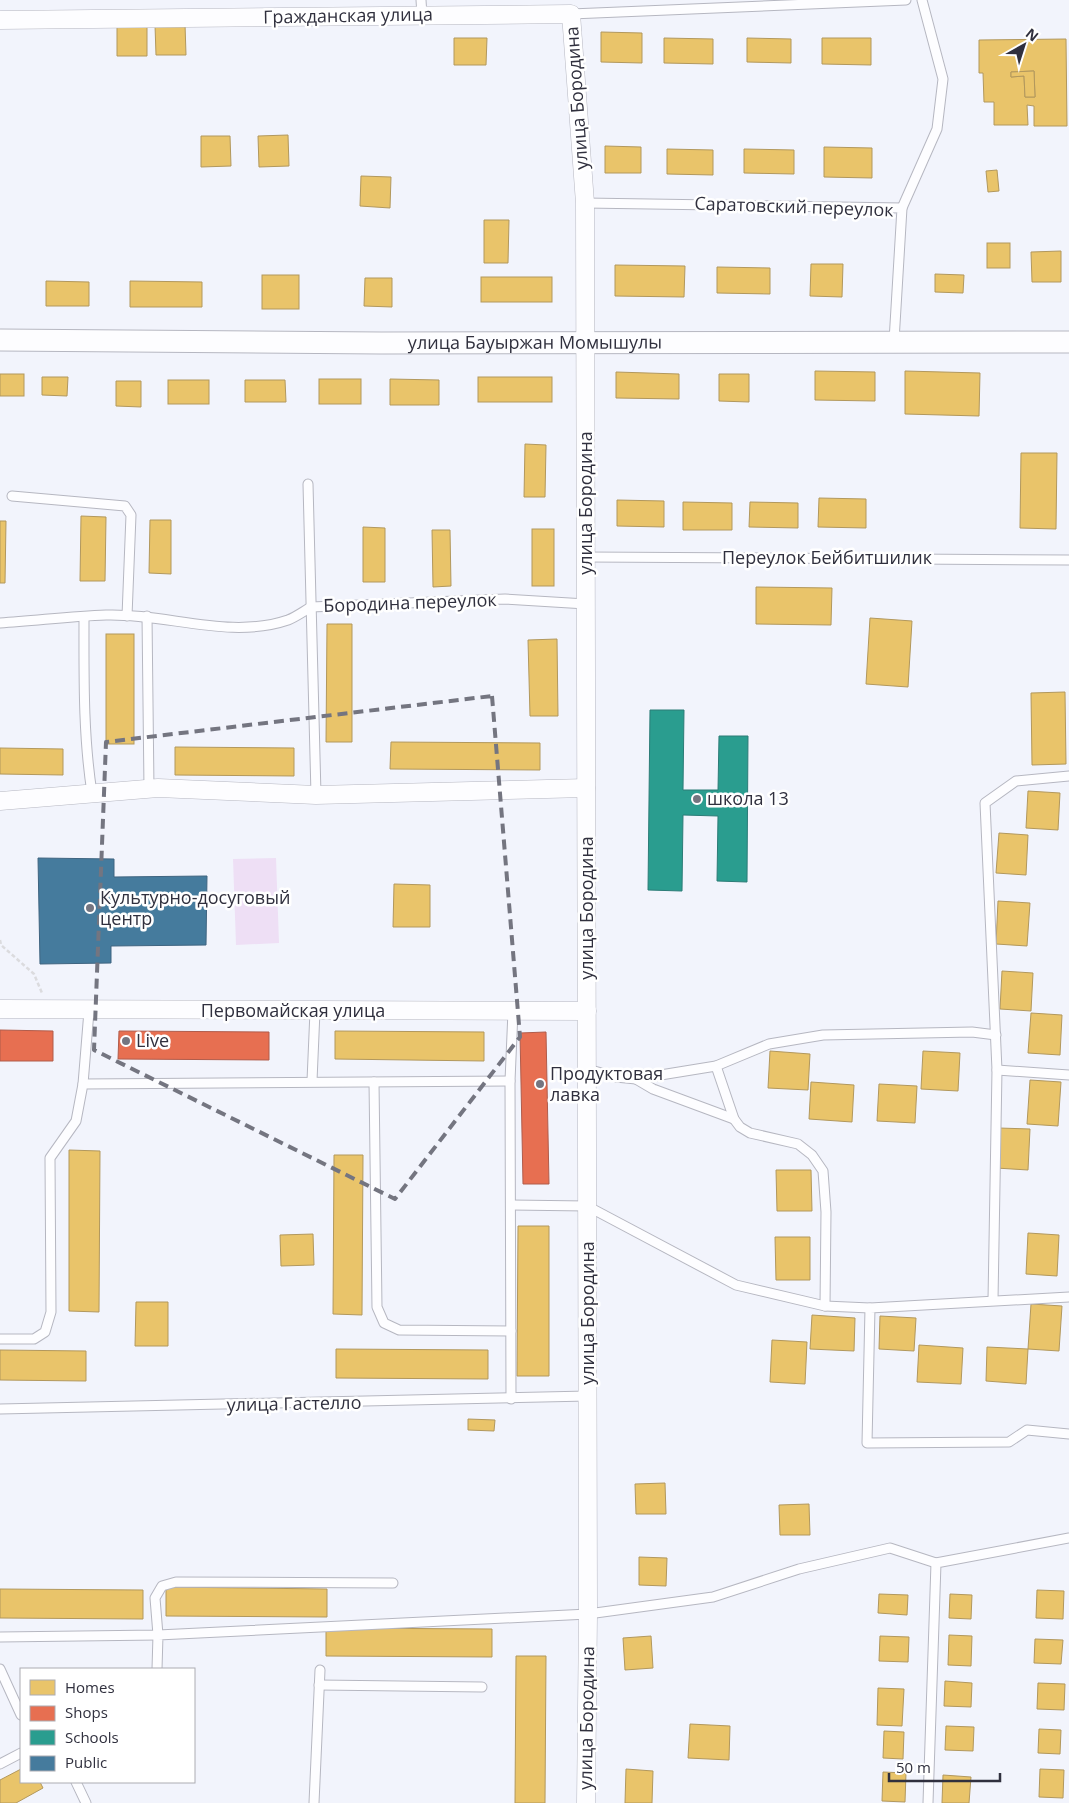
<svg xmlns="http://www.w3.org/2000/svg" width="1069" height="1803" font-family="'Open Sans',sans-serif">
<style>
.green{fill:#eedff5}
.homes{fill:#e9c46a;stroke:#b2985d;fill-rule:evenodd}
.shops{fill:#e76f51;stroke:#b05c4b}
.schools{fill:#2a9d8f;stroke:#2c7c77}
.public{fill:#457b9d;stroke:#3f6480}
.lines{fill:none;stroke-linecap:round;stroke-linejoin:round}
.service-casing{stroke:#b6b7c1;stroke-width:11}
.minor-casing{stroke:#b6b7c1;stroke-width:19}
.tertiary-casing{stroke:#b6b7c1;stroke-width:23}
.path{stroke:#dbdbde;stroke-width:2.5;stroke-dasharray:4 2.5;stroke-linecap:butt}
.service{stroke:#fdfdff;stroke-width:9}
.minor{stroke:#fdfdff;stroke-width:18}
.tertiary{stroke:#fdfdff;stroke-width:21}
.marked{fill:none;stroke:#747580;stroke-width:4;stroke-dasharray:10 6;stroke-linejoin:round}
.poi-dot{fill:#747580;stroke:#fff;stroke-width:2}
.labels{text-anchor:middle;stroke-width:5;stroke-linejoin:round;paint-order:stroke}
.street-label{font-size:18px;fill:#30303e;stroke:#fff}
.poi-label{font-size:18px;fill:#30303e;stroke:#fff;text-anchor:start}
</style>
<rect width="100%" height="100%" fill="#f2f4fc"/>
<polygon class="green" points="276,858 279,943 236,945 233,859"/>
<g class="homes">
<polygon points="185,24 186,55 156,55 155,25"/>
<polygon points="147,25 147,56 117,56 117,26"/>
<polygon points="601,32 642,33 642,63 601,62"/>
<polygon points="454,38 487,38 486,65 454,65"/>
<polygon points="664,38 713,39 713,64 664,63"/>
<polygon points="747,38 791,39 791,63 747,62"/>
<polygon points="822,38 871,38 871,65 822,64"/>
<path d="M1066,39l1,87h-33v-20l-7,-1 1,20h-34v-23h-10l-1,-29h-4v-33zM1034,71l1,26h-10l-1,-21 -13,1v-5z"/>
<polygon points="1034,71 1035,97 1025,97 1024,76 1011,77 1011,72"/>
<polygon points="288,135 289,166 259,167 258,136"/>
<polygon points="201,136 230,136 231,166 201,167"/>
<polygon points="605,146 641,147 641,173 605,173"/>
<polygon points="824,147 872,148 872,178 824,177"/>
<polygon points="667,149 713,150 713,175 667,174"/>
<polygon points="744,149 794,150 794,174 744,173"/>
<polygon points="997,170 999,191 988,192 986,171"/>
<polygon points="361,176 391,177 390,208 360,206"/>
<polygon points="484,220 509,220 508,263 484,263"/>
<rect x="987" y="243" width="23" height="25"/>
<polygon points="1061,251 1061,282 1032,282 1031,252"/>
<polygon points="811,264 843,264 842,297 810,296"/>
<polygon points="615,265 685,266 684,297 615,296"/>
<polygon points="717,267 770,268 770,294 717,293"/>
<polygon points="935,274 964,275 963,293 935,292"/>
<rect x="262" y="275" width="37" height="34"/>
<rect x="481" y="277" width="71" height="25"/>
<polygon points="365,278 392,278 392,307 364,306"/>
<polygon points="46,281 89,282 89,306 46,306"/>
<polygon points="130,281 202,282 202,307 130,307"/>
<polygon points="815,371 875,372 875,401 815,400"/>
<polygon points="905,371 980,373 979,416 905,414"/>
<polygon points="616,372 679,374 679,399 616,398"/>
<rect x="0" y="374" width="24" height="22"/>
<polygon points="719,374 749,374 749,402 719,401"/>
<polygon points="42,377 68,377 67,396 42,395"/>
<rect x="478" y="377" width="74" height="25"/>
<rect x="319" y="379" width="42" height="25"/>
<polygon points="390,379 439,380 439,405 390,405"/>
<rect x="168" y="380" width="41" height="24"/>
<polygon points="245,380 285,380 286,402 245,402"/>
<polygon points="116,381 141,381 141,407 116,406"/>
<polygon points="525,444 546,445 545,497 524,497"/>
<polygon points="1021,453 1057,453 1056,529 1020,528"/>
<polygon points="819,498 866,499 866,528 818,527"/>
<polygon points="617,500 664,501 664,527 617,526"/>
<polygon points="683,502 732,503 732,530 683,530"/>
<polygon points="750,502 798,503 798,528 749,527"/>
<polygon points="81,516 106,517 105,581 80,581"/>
<polygon points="150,520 171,520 171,574 149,573"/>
<polygon points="0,521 6,521 5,583 0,583"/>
<polygon points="363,527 385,528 385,582 363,582"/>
<rect x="532" y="529" width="22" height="57"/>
<polygon points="432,530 450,530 451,586 433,587"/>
<polygon points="756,587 832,588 831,625 756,624"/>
<polygon points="870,618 912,621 908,687 866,684"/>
<polygon points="327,624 352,624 352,742 326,742"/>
<rect x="106" y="634" width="28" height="110"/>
<polygon points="557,639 558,716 530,716 528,640"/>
<polygon points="1065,692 1066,764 1032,765 1031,693"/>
<polygon points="391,742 540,743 540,770 390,769"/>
<polygon points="175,747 294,748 294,776 175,775"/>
<polygon points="0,748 63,749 63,775 0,774"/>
<polygon points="1028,791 1060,793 1058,830 1026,828"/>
<polygon points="999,833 1028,835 1026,875 996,873"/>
<polygon points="394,884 430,885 430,927 393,927"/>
<polygon points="998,901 1030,903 1027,946 996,944"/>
<polygon points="1002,971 1033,973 1031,1011 1000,1009"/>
<polygon points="1031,1013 1062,1015 1060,1055 1028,1053"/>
<polygon points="335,1031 484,1032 484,1061 335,1059"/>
<polygon points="770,1051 810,1054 808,1090 768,1088"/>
<polygon points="923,1051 960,1053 958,1091 921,1089"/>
<polygon points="1030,1080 1061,1082 1058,1126 1027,1124"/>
<polygon points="811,1082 854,1085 852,1122 809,1119"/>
<polygon points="879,1084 917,1086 915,1123 877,1121"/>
<polygon points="999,1128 1030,1129 1028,1170 996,1168"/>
<polygon points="69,1150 100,1151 99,1312 69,1311"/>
<polygon points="334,1155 363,1155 362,1315 333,1314"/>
<polygon points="776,1170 811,1170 812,1211 777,1211"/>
<polygon points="518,1226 549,1226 549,1376 517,1376"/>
<polygon points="1028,1233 1059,1235 1057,1276 1026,1274"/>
<polygon points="313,1234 314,1265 281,1266 280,1235"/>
<polygon points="775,1237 810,1237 810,1280 776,1280"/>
<polygon points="136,1302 168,1302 168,1346 135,1346"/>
<polygon points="1031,1304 1062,1306 1059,1351 1028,1349"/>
<polygon points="812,1315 855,1318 854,1351 810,1349"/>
<polygon points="880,1316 916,1318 914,1351 879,1349"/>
<polygon points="772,1340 807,1342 805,1384 770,1382"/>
<polygon points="919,1345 963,1348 961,1384 917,1382"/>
<polygon points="987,1347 1028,1349 1026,1384 986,1381"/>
<polygon points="336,1349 488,1350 488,1379 336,1378"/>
<polygon points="0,1350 86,1351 86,1381 0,1380"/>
<polygon points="468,1419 495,1420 494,1431 468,1430"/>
<polygon points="665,1483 666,1514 636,1514 635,1484"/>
<polygon points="809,1504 810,1535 780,1535 779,1505"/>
<polygon points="639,1557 667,1558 666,1586 639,1585"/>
<polygon points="166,1587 327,1589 327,1617 166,1616"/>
<polygon points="0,1589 143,1590 143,1619 0,1618"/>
<polygon points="1037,1590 1064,1591 1063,1619 1036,1618"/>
<polygon points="879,1594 908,1595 907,1615 878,1613"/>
<polygon points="950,1594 972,1595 971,1619 949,1618"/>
<polygon points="326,1628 492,1629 492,1657 326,1656"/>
<polygon points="949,1635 972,1636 971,1666 948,1665"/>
<polygon points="651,1636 653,1668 625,1670 623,1638"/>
<polygon points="880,1636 909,1637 908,1662 879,1661"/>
<polygon points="1035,1639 1063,1640 1061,1664 1034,1663"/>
<polygon points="516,1656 546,1656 545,1803 515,1803"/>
<polygon points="945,1681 972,1683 971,1707 944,1706"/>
<polygon points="1038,1683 1065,1684 1064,1710 1037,1709"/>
<polygon points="878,1688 904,1689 902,1726 877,1725"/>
<polygon points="690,1724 730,1726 729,1760 688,1758"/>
<polygon points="946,1726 974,1727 973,1751 945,1750"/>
<polygon points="1039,1729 1061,1730 1060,1754 1038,1753"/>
<polygon points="884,1731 904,1732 903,1759 883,1758"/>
<polygon points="21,1769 21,1782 40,1782 43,1788 16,1803 0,1803 0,1780"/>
<polygon points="626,1769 653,1771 652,1803 625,1803"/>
<polygon points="1040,1769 1064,1770 1063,1798 1039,1797"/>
<polygon points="883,1772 906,1773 905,1802 882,1801"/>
<polygon points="943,1775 971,1777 969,1803 942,1803"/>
</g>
<g class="shops">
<polygon points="0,1030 53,1031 53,1061 0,1061"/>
<polygon points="119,1031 269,1032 269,1060 118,1059"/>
<polygon points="546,1032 549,1184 523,1184 520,1033"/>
</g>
<polygon class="schools" points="650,710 684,710 683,790 718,790 719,736 748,736 747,882 717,881 718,816 683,815 682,891 648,890"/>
<polygon class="public" points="38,858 114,859 114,877 207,876 206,945 111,946 111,963 40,964"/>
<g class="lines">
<defs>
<g id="service">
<polyline points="421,0 422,15"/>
<polyline points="571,14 906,0"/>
<polyline points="585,203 902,208 894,341"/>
<polyline points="902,208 937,129 943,79 922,0"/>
<polyline points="308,484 316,795"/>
<polyline points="12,496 125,506 131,515 127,616"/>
<polyline points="586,557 1069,560"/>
<polyline points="147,616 149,789"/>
<path d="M84,617c0,59 -1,118 8,176"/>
<path d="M0,623c35,-2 71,-7 106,-8 61,-2 123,25 182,5 8,-3 16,-9 23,-13l194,-8 81,5"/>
<polyline points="716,1066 734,1119 740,1127 750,1133 798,1144 812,1155 823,1171 826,1212 825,1306"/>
<polyline points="587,1069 616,1077 636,1079 716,1066 769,1044 823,1035 972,1032 996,1035"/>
<polyline points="997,1070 1069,1075"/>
<polyline points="636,1079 653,1089 734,1119"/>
<polyline points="312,1081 315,1011"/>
<polyline points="374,1082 377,1307 384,1323 399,1330 511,1331"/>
<polyline points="83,1084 89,1011"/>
<polyline points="511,1205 587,1206 736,1285 825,1306 870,1308"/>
<polyline points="1069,1297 870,1308 867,1443 1009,1442 1027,1430 1069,1434"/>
<polyline points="993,1300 997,1070 985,803 1016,781 1069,776"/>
<polyline points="0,1339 34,1339 45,1332 51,1312 50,1158 76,1121 83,1084 510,1081"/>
<polyline points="511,1399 510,1081 513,1011"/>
<polyline points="0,1409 588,1396"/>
<polyline points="0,1637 158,1635 155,1598 162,1586 176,1582 393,1583"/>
<polyline points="0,1669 21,1715"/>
<polyline points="157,1669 158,1635 588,1614 713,1597 799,1569 890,1548 936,1563"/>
<polyline points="319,1685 482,1687"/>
<polyline points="0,1764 21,1753"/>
<polyline points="76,1782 86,1803"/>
<polyline points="314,1803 320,1670"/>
<polyline points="928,1803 936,1563 1069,1538"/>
</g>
<g id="minor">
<polyline points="0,20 571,14 585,203 588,1614 586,1803"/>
<polyline points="0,801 158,788 316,795 586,788"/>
<polyline points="0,1009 587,1011"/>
</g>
<g id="tertiary">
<path id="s1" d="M0,340l381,3 688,-1"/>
</g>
</defs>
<use href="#service" class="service-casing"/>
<use href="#minor" class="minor-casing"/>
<use href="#tertiary" class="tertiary-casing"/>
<polyline class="path" points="0,940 1,945 34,974 42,993"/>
<use href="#service" class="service"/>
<use href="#minor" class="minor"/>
<use href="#tertiary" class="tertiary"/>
</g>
<path class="marked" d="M492,696l28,341 -125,162 -301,-149 12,-308z"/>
<g class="poi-dot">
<circle cx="697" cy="799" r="5"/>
<circle cx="90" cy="908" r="5"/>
<circle cx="126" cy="1041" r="5"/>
<circle cx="540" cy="1084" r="5"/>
</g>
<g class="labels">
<g class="street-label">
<text transform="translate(348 16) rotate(-1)" y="6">Гражданская улица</text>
<text transform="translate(577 98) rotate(-94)" y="6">улица Бородина</text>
<text transform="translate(794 207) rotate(2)" y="6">Саратовский переулок</text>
<text dy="6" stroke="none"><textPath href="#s1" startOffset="535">улица Бауыржан Момышулы</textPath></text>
<text transform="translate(586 503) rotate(-90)" y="6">улица Бородина</text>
<text x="827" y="564">Переулок Бейбитшилик</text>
<text transform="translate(410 603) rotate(-2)" y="6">Бородина переулок</text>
<text transform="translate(587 908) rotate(-90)" y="6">улица Бородина</text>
<text x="293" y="1017">Первомайская улица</text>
<text transform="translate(588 1313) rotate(-90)" y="6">улица Бородина</text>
<text transform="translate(294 1404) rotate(-1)" y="6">улица Гастелло</text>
<text transform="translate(587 1718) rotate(-89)" y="6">улица Бородина</text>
</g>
<g class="poi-label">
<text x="707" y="805">школа 13</text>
<text x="100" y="904">Культурно-досуговый<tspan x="100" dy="21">центр</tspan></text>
<text x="136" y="1047">Live</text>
<text x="550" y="1080">Продуктовая<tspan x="550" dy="21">лавка</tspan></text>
</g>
</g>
<rect x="20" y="1668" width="175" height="115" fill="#ffffff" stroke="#acacb2"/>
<rect x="30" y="1680" width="25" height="15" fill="#e9c46a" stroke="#acacb2"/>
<text x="65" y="1693" font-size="15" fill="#30303e">Homes</text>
<rect x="30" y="1706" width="25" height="15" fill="#e76f51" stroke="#acacb2"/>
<text x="65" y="1718" font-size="15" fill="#30303e">Shops</text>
<rect x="30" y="1730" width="25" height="15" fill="#2a9d8f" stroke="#acacb2"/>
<text x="65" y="1743" font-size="15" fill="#30303e">Schools</text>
<rect x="30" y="1756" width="25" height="15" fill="#457b9d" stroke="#acacb2"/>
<text x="65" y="1768" font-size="15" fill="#30303e">Public</text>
<g transform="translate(1024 45) rotate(39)" stroke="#ffffff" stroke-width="4" paint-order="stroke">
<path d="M0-4L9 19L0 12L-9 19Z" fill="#30303e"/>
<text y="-8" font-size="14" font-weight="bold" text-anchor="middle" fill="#30303e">N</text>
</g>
<path d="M889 1773v8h111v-8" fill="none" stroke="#30303e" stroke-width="2.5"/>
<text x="896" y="1773" font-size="15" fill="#30303e" stroke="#ffffff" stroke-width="4" paint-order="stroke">50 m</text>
</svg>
